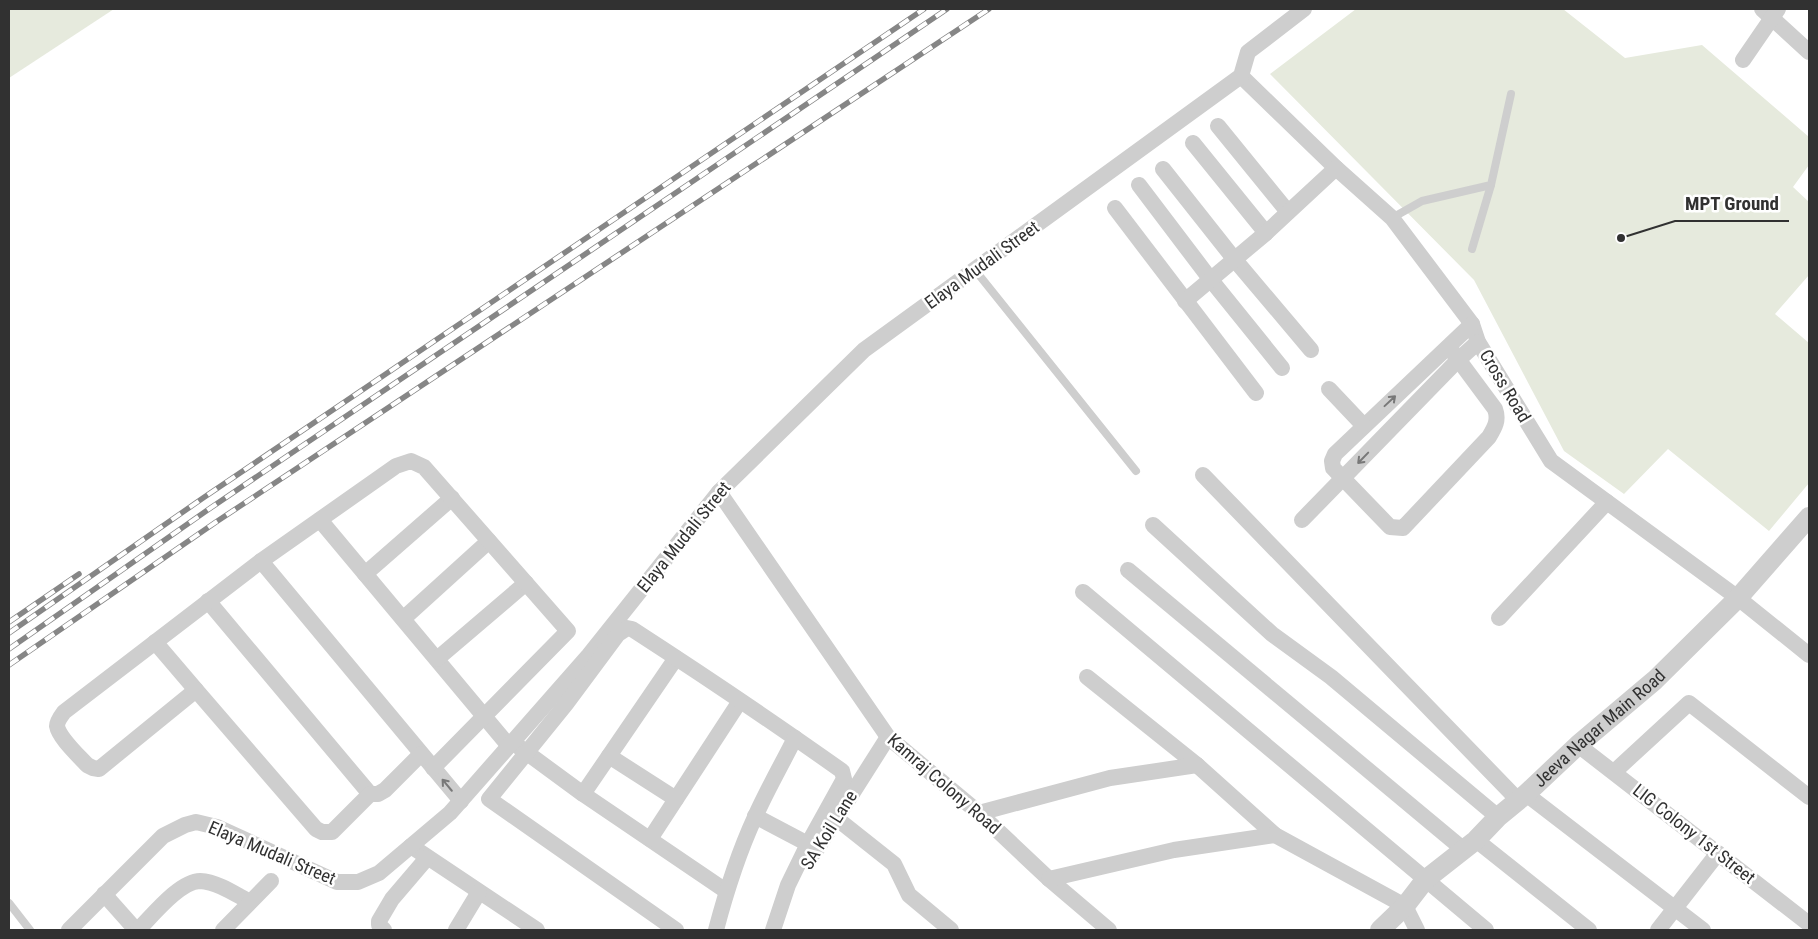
<svg xmlns="http://www.w3.org/2000/svg" width="1818" height="939" font-family="'Roboto Condensed',sans-serif">
<style>
.green{fill:#e6eadd}
.lines{fill:none;stroke-linecap:round;stroke-linejoin:round}
.service{stroke:#cecece;stroke-width:8}
.minor{stroke:#cecece;stroke-width:16}
.tertiary{stroke:#cecece;stroke-width:20}
.rail-casing{stroke:#868686;stroke-width:5.5}
.rail{stroke:#fff;stroke-width:4;stroke-dasharray:11;stroke-linecap:butt}
.oneway{stroke:#787878}
.labels{text-anchor:middle;stroke-width:5;stroke-linejoin:round;paint-order:stroke}
.street-label{font-size:18px;fill:#313131;stroke:#fff}
.leader{fill:none;stroke:#313131;stroke-width:2}
.callout-dot{fill:#313131;stroke:#fff;stroke-width:2}
.callout-label{font-size:19px;text-anchor:middle;font-weight:bold;fill:#313131;stroke:#fff;stroke-width:5;stroke-linejoin:round;paint-order:stroke}
</style>
<rect width="100%" height="100%" fill="#fff"/>
<g class="green">
<polygon points="9,9 114,9 9,78"/>
<polygon points="1356,9 1563,9 1625,58 1702,45 1809,137 1809,165 1793,187 1809,202 1809,275 1775,314 1809,343 1809,483 1769,531 1668,449 1624,494 1564,451 1474,280 1270,74"/>
</g>
<g class="lines">
<g class="service">
<polyline points="1392,218 1422,201 1491,185 1511,94"/>
<polyline points="1472,249 1491,185"/>
<polyline points="975,270 1136,471"/>
<polyline points="9,903 30,930"/>
</g>
<g class="minor">
<polyline points="1762,9 1809,52"/>
<polyline points="1743,60 1778,9"/>
<polyline points="1241,76 1336,168 1392,218 1472,324 1478,342 1551,461 1738,598 1809,655"/>
<polyline points="1218,126 1288,212"/>
<polyline points="1193,143 1266,233"/>
<polyline points="1163,169 1235,260 1311,350"/>
<polyline points="1139,185 1211,280 1282,368"/>
<polyline points="1115,208 1256,393"/>
<polyline points="1185,301 1266,233 1336,168"/>
<path d="M1449,347l46,62c4,11 0,18 -6,28l-86,91 -13,-1 -57,-59 -1,-7 3,-7 137,-130"/>
<polyline points="1329,389 1364,426"/>
<polyline points="1203,475 1518,800"/>
<polyline points="719,492 888,737 979,813 1049,879 1109,930"/>
<polyline points="320,520 509,746"/>
<polyline points="1302,520 1457,361 1478,342"/>
<polyline points="1153,525 1272,634 1331,677 1498,817"/>
<polyline points="261,561 461,801"/>
<polyline points="1128,570 1464,850"/>
<polyline points="365,574 452,498"/>
<polyline points="1083,592 1486,930"/>
<polyline points="208,601 370,794"/>
<polyline points="1499,618 1607,502"/>
<polyline points="403,619 489,541"/>
<polyline points="155,642 196,690"/>
<polyline points="437,659 526,583"/>
<polyline points="1087,677 1197,765 1275,835 1405,906 1417,930"/>
<polyline points="1578,745 1809,924"/>
<polyline points="519,747 583,794 726,891"/>
<path d="M421,754l-36,36 -7,4h-8l-38,38h-10l-6,-3 -120,-139 -97,79 -6,-1 -6,-3c-8,-9 -28,-27 -30,-39 0,-5 4,-10 7,-14l197,-151 135,-95 15,-5 13,6 144,164 -135,137"/>
<polyline points="609,756 676,799"/>
<polyline points="1614,772 1689,703 1809,797"/>
<polyline points="583,794 676,658"/>
<polyline points="1526,794 1703,930"/>
<polyline points="979,813 1110,778 1197,765"/>
<polyline points="755,816 808,844"/>
<polyline points="836,818 894,864 909,895 951,930"/>
<polyline points="650,839 740,701"/>
<polyline points="1476,840 1589,930"/>
<polyline points="411,846 537,930"/>
<polyline points="815,852 888,737"/>
<polyline points="1049,879 1174,850 1275,835"/>
<polyline points="104,894 136,930"/>
<polyline points="69,930 163,836 185,825 196,822 217,827 337,882 358,882 379,873 450,813 589,655 719,492 864,350 1241,76 1248,52 1304,9"/>
<path d="M138,930c14,-14 42,-49 62,-49 18,1 35,13 50,21"/>
<polyline points="223,930 271,881"/>
<polyline points="384,930 379,925 379,921 392,899 427,858"/>
<polyline points="456,930 479,892"/>
<path d="M676,930l-187,-131 77,-95 52,-70 9,-6 5,1c71,46 141,93 210,142l2,8 -36,65 -20,41 -15,45"/>
<path d="M716,930c10,-38 22,-76 39,-113 12,-27 27,-53 40,-79"/>
<polyline points="1658,930 1718,853"/>
</g>
<path class="tertiary" id="s1" d="M1380,930l25,-24 20,-26 51,-40 22,-23 28,-23 52,-49 77,-65 83,-82 71,-81"/>
<defs>
<g id="rail">
<polyline points="9,622 79,574"/>
<polyline points="9,633 203,498 924,9"/>
<polyline points="9,649 209,509 947,9"/>
<polyline points="9,665 216,522 989,9"/>
</g>
</defs>
<use href="#rail" class="rail-casing"/>
<use href="#rail" class="rail"/>
</g>
<defs><path id="oneway-shaft" d="M-6 0H5M1.5-3L5.5 0L1.5 3" fill="none" stroke-width="1.6" stroke-linecap="round" stroke-linejoin="round" transform="scale(1.25)"/></defs>
<g class="oneway">
<use href="#oneway-shaft" transform="translate(1390 401) rotate(-43)"/>
<use href="#oneway-shaft" transform="translate(1363 458) rotate(134)"/>
<use href="#oneway-shaft" transform="translate(447 785) rotate(-130)"/>
</g>
<g class="labels">
<g class="street-label">
<text transform="translate(982 265) rotate(-36)" y="6">Elaya Mudali Street</text>
<text transform="translate(1505 386) rotate(59)" y="6">Cross Road</text>
<text transform="translate(684 537) rotate(-51)" y="6">Elaya Mudali Street</text>
<text dy="6" stroke="none"><textPath href="#s1" startOffset="299">Jeeva Nagar Main Road</textPath></text>
<text transform="translate(944 784) rotate(41)" y="6">Kamraj Colony Road</text>
<text transform="translate(829 830) rotate(-58)" y="6">SA Koil Lane</text>
<text transform="translate(1694 834) rotate(38)" y="6">LIG Colony 1st Street</text>
<text transform="translate(272 853) rotate(23)" y="6">Elaya Mudali Street</text>
</g>
</g>
<path class="leader" d="M1621 238L1675 221H1789"/>
<circle class="callout-dot" cx="1621" cy="238" r="5"/>
<g class="callout-label">
<text x="1732" y="210">MPT Ground</text>
</g>
<rect width="1818" height="939" fill="none" stroke="#313131" stroke-width="20"/>
</svg>
